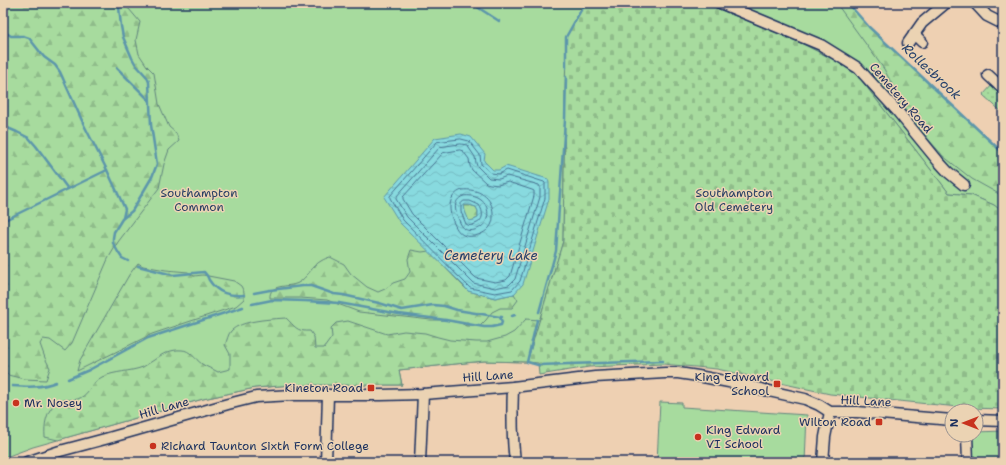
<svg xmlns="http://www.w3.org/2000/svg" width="1006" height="465" font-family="'Shantell Sans',sans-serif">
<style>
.green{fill:#a7db9e;stroke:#61857e}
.forest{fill:url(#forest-firs);stroke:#61857e}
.cemetery{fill:url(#cemetery-stones);stroke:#61857e}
.garden{fill:url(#garden-dots);stroke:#61857e}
.water{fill:url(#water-waves);stroke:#5c96ab;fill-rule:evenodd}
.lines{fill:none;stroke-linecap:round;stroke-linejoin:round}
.shore{stroke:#477392;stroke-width:1}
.stream{stroke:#5c96ab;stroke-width:2.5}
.minor-casing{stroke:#1b2f5e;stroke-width:13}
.minor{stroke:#ebd3b3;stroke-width:10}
.poi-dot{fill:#c8321e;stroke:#ebd3b3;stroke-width:1.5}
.labels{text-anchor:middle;stroke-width:3;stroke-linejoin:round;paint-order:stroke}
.street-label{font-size:12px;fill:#1b2f5e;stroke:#ebd3b3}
.park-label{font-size:12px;fill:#294064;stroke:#ebd3b3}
.poi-label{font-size:12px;fill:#1b2f5e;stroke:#ebd3b3;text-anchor:end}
.water-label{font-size:13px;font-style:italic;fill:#26406b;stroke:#ebd3b3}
</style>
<defs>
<pattern id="forest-firs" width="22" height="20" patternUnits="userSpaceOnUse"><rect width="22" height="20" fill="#a7db9e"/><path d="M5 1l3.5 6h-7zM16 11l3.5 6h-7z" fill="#8fbc8a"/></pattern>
<pattern id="cemetery-stones" width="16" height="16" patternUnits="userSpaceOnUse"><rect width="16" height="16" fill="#a7db9e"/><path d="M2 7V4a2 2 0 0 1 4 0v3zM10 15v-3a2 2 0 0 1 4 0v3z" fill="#8fbc8a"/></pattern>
<pattern id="garden-dots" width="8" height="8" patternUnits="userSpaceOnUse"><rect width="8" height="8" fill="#a7db9e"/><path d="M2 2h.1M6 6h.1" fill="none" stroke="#8fbc8a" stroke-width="1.8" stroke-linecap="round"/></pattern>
<pattern id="water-waves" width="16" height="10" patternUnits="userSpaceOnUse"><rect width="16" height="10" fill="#88dadf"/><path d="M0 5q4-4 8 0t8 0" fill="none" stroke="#75bbc2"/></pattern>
</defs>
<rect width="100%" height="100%" fill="#eed0b2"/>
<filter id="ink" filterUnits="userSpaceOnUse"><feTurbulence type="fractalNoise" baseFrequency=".025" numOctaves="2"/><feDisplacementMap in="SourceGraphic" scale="8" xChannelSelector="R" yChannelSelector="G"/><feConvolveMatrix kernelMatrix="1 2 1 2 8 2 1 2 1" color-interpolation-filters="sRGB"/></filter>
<g filter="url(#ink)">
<g class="green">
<polygon points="3,3 590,3 584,5 566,37 563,241 527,362 484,361 399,370 402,385 292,385 255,388 203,399 33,447 3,458"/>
<polygon points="702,3 848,3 869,27 1003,153 1003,212 994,205 971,195 949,193 858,76 838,62 795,40 716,8"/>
<polygon points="660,402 682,403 682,407 807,415 805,462 657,462"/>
<polygon points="1003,431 1003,462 972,462 973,459 973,444 971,442 971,435 976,435 976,432"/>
</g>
<g class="forest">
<polygon points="3,3 119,3 129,9 140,22 136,40 139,54 147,66 154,73 159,104 169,127 176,133 179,141 169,150 164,164 159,188 118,242 108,259 72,343 65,351 50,340 43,339 40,344 45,358 50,368 46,380 24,379 8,375 3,367"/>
<polygon points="836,3 848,3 869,27 1003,153 1003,198 999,194 972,179 943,156 909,117 884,69"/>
<polygon points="464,205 469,205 476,207 478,211 478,218 469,222 464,210"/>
<path d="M411,250l11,2 7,-1 39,40 27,7 19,-4 4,6 -6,8h-12l-8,4 -6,8 -6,6h-14l-5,-3 -16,-3h-14l-72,-8 -32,-12 -26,-2h-31c-1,-15 18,-10 28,-15 9,-5 15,-18 23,-22 3,-2 6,-3 9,-4l14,7 7,10 16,13 11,5 7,-3 8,-6 12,-4 5,-7 -2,-13z"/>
<polygon points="138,263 143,266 166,270 188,272 194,276 203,275 234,281 241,286 244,292 244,299 236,306 152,334 77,371 80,360 129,275"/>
<path d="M286,318c9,8 10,14 24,13l4,6 1,11h9l8,-11 -1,-9 5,-5 12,-2 39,13 17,-3 21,2 13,4 12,3 26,2h11l18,-5 9,-5 12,-13 14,1 -13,42 -43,-1 -85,9 3,15h-110l-37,3 -52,11 -145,41 -13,-3c-1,-12 1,-26 11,-34 8,-6 17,-1 24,-5 9,-4 12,-16 22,-21 13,-6 28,-5 41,-10 4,-2 7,-5 11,-7 8,-6 17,-11 28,-10 8,0 13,9 20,14 4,3 11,5 16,8l12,-3v-15l-5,-9c2,-4 3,-11 6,-14 10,-11 41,-12 55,-13z"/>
</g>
<polygon class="cemetery" points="590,3 702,3 716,8 795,40 838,62 858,76 949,193 971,195 994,205 1003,212 1003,409 968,408 830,394 717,369 663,364 589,367 539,375 538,363 527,362 563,241 566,37 584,5"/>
<polygon class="garden" points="993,84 1003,93 1003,113 983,95"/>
<path class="water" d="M461,134l10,3 14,17 -1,7 9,9h6l7,-4 42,13 1,4v16l-26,85 -9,10 -19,4 -27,-7 -5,-6 -63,-62 -16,-26 51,-59zM464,205h5l7,2 2,4v7l-4,2 -5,1 -4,-10z"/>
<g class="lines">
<g class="shore">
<polygon points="461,139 469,141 480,155 481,164 491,173 499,174 507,170 544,182 545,183 545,198 520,281 512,290 495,293 470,288 403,220 390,198 390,196 437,142"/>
<polygon points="461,144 467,145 475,157 476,163 477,166 489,178 499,179 507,176 539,185 540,187 540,197 515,279 509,285 495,288 473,283 407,217 396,199 396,197 440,147"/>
<polygon points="460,150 463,151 469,159 470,166 472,170 486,183 490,184 498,185 508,182 532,190 534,191 534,196 510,276 506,280 495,282 476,278 412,214 403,199 403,197 443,153"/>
<path d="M462,190c16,-2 31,7 31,24 0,4 0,7 -1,9 -2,6 -8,10 -14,12 -14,4 -20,-1 -25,-14 -5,-12 -5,-26 9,-31z"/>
<path d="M463,196c6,-1 13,0 18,4 9,6 9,21 0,27 -10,6 -18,5 -22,-7 -4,-9 -7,-19 4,-24z"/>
<path d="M464,201h6l9,4c5,7 5,16 -4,19 -4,2 -6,2 -9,0l-5,-12v-8z"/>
</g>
<g class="stream">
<polyline points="471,3 499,21"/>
<polyline points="848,3 869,27 1003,153"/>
<polyline points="119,7 121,26 123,37 132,58 136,65 147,77 149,82 151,125 157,164 152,177 132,211 122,219 114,232 113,238 113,243 118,252 122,258 128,261"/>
<polyline points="5,32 11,36 23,36 29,38 44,57 55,65 60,72 84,125 107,170 125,209 123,218"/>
<polyline points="117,68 149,100"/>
<polyline points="566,68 566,37 584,5 589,3"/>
<polyline points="3,126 17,132 29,138 36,146 68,189 107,170"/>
<polyline points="3,221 68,189"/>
<path d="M138,266l35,9 31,-3c3,3 4,5 5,8 9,14 21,16 35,15"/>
<polyline points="254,293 270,290 303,286 311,286 334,294 343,295 379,303 402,310 433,305 444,306 457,310 500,317"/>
<polyline points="252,304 272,300 305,301 339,303 399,314 446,320 484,327 492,327 501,325 502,322 500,317 502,317"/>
<polyline points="539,312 556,251 565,120 566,77"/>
<polyline points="512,316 515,315"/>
<polyline points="537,320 527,362 538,365 663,361"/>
<polyline points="68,379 89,370 148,338 243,307"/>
<path d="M12,386c15,1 29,2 44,-4"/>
</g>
<defs>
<g id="minor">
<polyline points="720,3 821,45 858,68 898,112 938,161 948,172 964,185"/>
<polyline points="975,3 987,16 1003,24"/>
<polyline points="914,34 922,42"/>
<polyline points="908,43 922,23 946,3"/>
<polyline points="988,75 1003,89"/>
<path d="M513,387c-1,25 -1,50 2,75"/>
<polyline points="976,420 1003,421"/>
<polyline points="967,435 968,462"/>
<polyline points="27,462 60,451 105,439 228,404 256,397 293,395 381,395 423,394 513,387 595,377 665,373 678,373 698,376 729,382 805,399 819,405 830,412 857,412 952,420"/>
<polyline points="326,462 328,395"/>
<polyline points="420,462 423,394"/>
<polyline points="823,462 825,437 830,412"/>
</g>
</defs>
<use href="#minor" class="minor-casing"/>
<use href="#minor" class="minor"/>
</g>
</g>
<g class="poi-dot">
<rect x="773" y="380" width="8" height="8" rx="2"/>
<rect x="367" y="384" width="8" height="8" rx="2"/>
<circle cx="16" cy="403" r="4"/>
<rect x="875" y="418" width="8" height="8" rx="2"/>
<circle cx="698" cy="437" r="4"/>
<circle cx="153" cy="446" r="4"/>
</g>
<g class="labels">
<g class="street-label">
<text transform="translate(901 98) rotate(49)" y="4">Cemetery Road</text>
<text transform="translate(488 376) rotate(-4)" y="4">Hill Lane</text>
<text transform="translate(866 401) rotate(3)" y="4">Hill Lane</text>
<text transform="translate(164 408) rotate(-16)" y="4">Hill Lane</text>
</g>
<g class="park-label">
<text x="199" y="197">Southampton<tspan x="199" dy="14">Common</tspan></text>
<text x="734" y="197">Southampton<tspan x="734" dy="14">Old Cemetery</tspan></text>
</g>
<g class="poi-label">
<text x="769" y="381">King Edward<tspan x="769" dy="14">School</tspan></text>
<text x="363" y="392">Kineton Road</text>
<text x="24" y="407" text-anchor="start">Mr. Nosey</text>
<text x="871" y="426">Wilton Road</text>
<text x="706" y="434" text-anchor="start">King Edward<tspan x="706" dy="14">VI School</tspan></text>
<text x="161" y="450" text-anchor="start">Richard Taunton Sixth Form College</text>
</g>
<g class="water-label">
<text transform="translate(932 71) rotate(43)" y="5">Rollesbrook</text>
<text x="491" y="260">Cemetery Lake</text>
</g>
</g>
<rect width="1006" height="465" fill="none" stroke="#ebd3b3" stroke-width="16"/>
<rect x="8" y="8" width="990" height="449" fill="none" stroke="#1b2f5e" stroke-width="1.5" filter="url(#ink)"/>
<g transform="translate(964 423) rotate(270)"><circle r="19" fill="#ebd3b3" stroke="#989191"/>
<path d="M0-3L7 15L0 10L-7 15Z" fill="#c8321e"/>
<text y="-6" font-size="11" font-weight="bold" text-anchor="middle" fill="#1b2f5e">N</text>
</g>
</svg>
